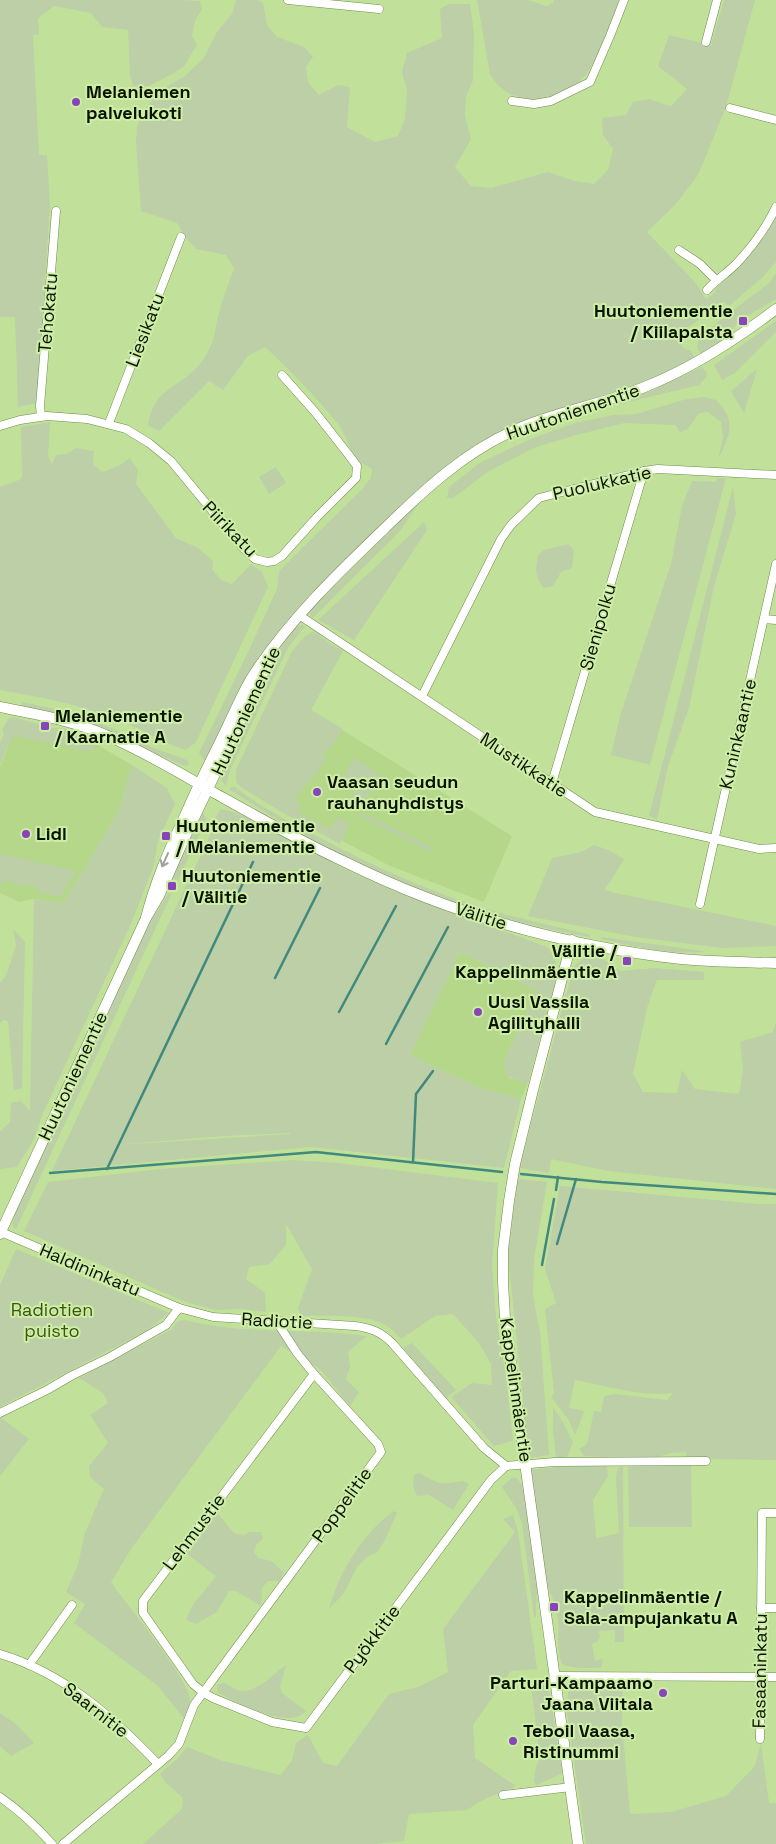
<svg xmlns="http://www.w3.org/2000/svg" width="776" height="1844" font-family="'Space Grotesk',sans-serif">
<style>
.built{fill:#b5d78a}
.green{fill:#bccfa6;fill-rule:evenodd}
.lines{fill:none;stroke-linecap:round;stroke-linejoin:round}
.stream{stroke:#41897d;stroke-width:2.5}
.street-casing{stroke:#708d4a;stroke-width:9}
.secondary-casing{stroke:#708d4a;stroke-width:11}
.street{stroke:#fff;stroke-width:8}
.secondary{stroke:#fff;stroke-width:10}
.oneway{stroke:#9da199}
.poi-dot{fill:#8845b9;stroke:#ceeea7;stroke-width:2}
.labels{text-anchor:middle;stroke-width:4;stroke-linejoin:round;paint-order:stroke}
.poi-label{font-size:18px;font-weight:bold;fill:#091300;stroke:#ceeea7;text-anchor:start}
.street-label{font-size:18px;fill:#091300;stroke:#ceeea7}
.park-label{font-size:18px;fill:#3b540e;stroke:#ceeea7}
</style>
<rect width="100%" height="100%" fill="#c1e19a"/>
<g class="built">
<polygon points="277,689 512,836 484,902 390,866 293,815"/>
<polygon points="25,726 96,744 132,765 119,810 64,903 34,899 19,902 0,893 0,767 11,738"/>
<polygon points="460,952 536,990 504,1061 509,1078 528,1083 521,1099 478,1087 410,1055"/>
</g>
<g class="green">
<polygon points="0,0 182,0 200,1 202,9 195,21 192,36 197,45 184,66 174,73 149,86 133,86 130,75 128,30 102,27 91,13 54,6 38,18 39,34 33,35 39,155 47,155 50,206 37,403 18,407 15,317 0,317"/>
<path d="M236,0h21l6,3 4,22 10,12 27,10 9,10 -7,10 2,15 11,13 19,-10 12,2 -3,40 28,15 23,-6 7,-17 2,-28 -5,-19 5,-19 35,-15 -2,-29 9,-5h21l4,29 -1,47 -7,17 -1,19 6,23 -16,28 16,19 20,2 57,-16 27,9 19,3 14,-14 5,-21 -10,-14 -1,-17 24,-3 7,-13 16,-3 22,7 16,-17 -29,-23 11,-31 42,10 13,-45h31l-29,107 -28,68 -23,30 -28,27 48,50 11,17 10,-7 -1,-3 39,-38 22,-34v45l-13,15 -34,29 -5,-5 -50,37 11,11 6,2 4,8 -57,27 -124,39 -39,20 -35,26 -25,21 -105,103 -26,31 -31,41 -48,94 -6,-8 50,-103 28,-61 2,-18 82,-81 10,-12 1,-9c-6,-4 -15,-7 -18,-14 -6,-10 -9,-22 -16,-31 -22,-27 -47,-53 -73,-77l-17,9 -25,34 -14,-9 -50,50 -11,-6c6,-38 30,-36 50,-59 17,-20 15,-30 21,-53 4,-15 9,-29 15,-44l-8,-14 -30,-6 -10,-11 -9,-15 -36,-12 -5,-69 1,-15 8,-18 16,-19 24,-14 19,-18 13,-26 15,-18z"/>
<path d="M477,0h51l19,6 7,-4 -1,-2h66c-12,35 -25,86 -66,97 -9,2 -18,4 -27,2 -16,-3 -28,-11 -36,-25z"/>
<path d="M776,273v26l-34,20 -27,28 -14,8c-5,-7 -4,-13 0,-20l68,-52z"/>
<polygon points="776,321 776,332 735,373 722,380 714,365"/>
<polygon points="702,367 707,373 706,377 699,385 620,404 618,403 655,389"/>
<polygon points="757,369 744,413 731,391"/>
<path d="M703,397l13,3c3,4 8,8 10,13 9,14 -1,33 -8,46l5,-22 -2,-15 -13,-10 -9,1 -11,16 -8,3 -5,-7 -51,-2 -51,13 -37,11 -47,24 -36,27h-6l2,-11 32,-25 52,-24 42,-15 38,-8 23,-1 51,-15z"/>
<path d="M50,422l-2,34 4,8 4,-9 10,-1 10,-6 18,3 -1,13 9,8 16,-6 12,-8 8,12 -2,14 40,54 22,10 15,13 -1,8 9,11 11,4 19,-20 11,8 6,15 -72,155 -10,8c-24,-7 -46,-22 -70,-31 -38,-15 -76,-22 -116,-29v-203l19,-7 3,-3 -1,-50z"/>
<polygon points="276,467 286,483 269,494 259,477"/>
<polygon points="717,478 726,478 650,765 611,755 620,716 671,564 682,506 692,481 716,482"/>
<polygon points="733,487 736,514 714,586 689,708 668,766 657,820 649,816"/>
<polygon points="415,506 417,506 400,531 313,618 310,614 312,608"/>
<polygon points="424,522 427,530 354,640 318,620"/>
<path d="M568,544l6,6 -2,18 -11,4 -8,14 -9,2c-9,-12 -9,-18 -6,-33l6,-5z"/>
<polygon points="302,625 305,626 288,648 230,770 226,786 222,781 221,775 223,767 246,727 248,715 264,678 281,647 295,628"/>
<polygon points="314,631 332,645 343,651 311,710 343,729 331,747 329,747 324,754 327,757 310,782 308,781 295,800 301,805 297,811 330,829 338,817 350,824 340,844 278,810 241,787 236,782 236,770 292,651 304,637"/>
<path d="M22,702l47,10 45,17 37,18 36,13 2,4 -3,2c-25,-9 -49,-23 -75,-33 -29,-12 -59,-20 -89,-27z"/>
<polygon points="13,717 53,728 69,729 95,738 96,742 93,750 87,751 16,736 9,742 0,765 0,742 4,734 2,730 9,718"/>
<polygon points="354,758 381,776 362,806 351,799 357,788 342,778"/>
<polygon points="132,765 167,788 175,804 158,841 154,865 131,924 43,1113 34,1139 17,1167 0,1169 0,1131 10,1122 11,1103 21,1101 30,1111 34,899 64,903 119,810"/>
<path d="M232,787h3c24,19 51,33 78,47 52,28 107,54 164,72 37,12 76,20 114,29l-1,2c-132,-22 -250,-74 -361,-148z"/>
<path d="M221,809c48,11 89,44 134,65 62,28 128,49 192,73l8,10 2,12 -3,18 -26,96c-16,-5 -23,-3 -24,-22l32,-71 -76,-38 -50,103 68,32 43,12 -17,69 -193,-21 -259,24 160,-340 7,-11 -4,-2zM290,1133v1l-175,11 109,-9z"/>
<polygon points="202,812 207,819 178,880 173,878 178,860"/>
<polygon points="363,813 433,848 431,852 361,817"/>
<polygon points="594,845 608,850 624,859 612,879 605,889 611,892 776,926 776,946 722,948 635,937 528,916 552,858 581,852"/>
<polygon points="0,854 77,871 61,897 38,892 35,885 14,885 11,881 0,883"/>
<polygon points="172,893 16,1229 13,1227 13,1221 19,1200 150,922 168,894"/>
<polygon points="13,929 25,942 22,1088 14,1090 8,1021 3,1020 0,1023 0,983 6,976 16,945"/>
<path d="M602,937l101,14v1c-35,3 -69,-6 -103,-13z"/>
<polygon points="587,955 603,959 621,971 655,968 704,972 704,980 657,980 647,1008 633,1074 643,1092 677,1093 682,1070 695,1089 739,1094 743,1068 740,1042 773,1032 776,1022 776,1189 608,1171 551,1159 549,1173 519,1168 574,966"/>
<path d="M294,1160l44,3 160,20 -6,83 4,50 10,61 7,64 -19,5 -43,-49 21,-14 20,2 -1,-21 -12,-21 -26,-29 -18,2 -34,23c-5,-5 -11,-12 -18,-15 -18,-10 -61,-8 -82,-8l-3,-8 14,-39 -26,-45v21l-16,19 -21,3 -3,12 19,14 1,19 -26,-3 -25,1 -32,-9 -159,-70 24,-49 112,-13z"/>
<polygon points="518,1179 547,1182 534,1259 533,1295 540,1332 549,1455 529,1458 508,1256"/>
<path d="M560,1186l199,18h17v256l-90,-1v-7l-16,1 -21,7 -65,-4 -5,-7 8,-5 7,-33 7,1 3,-16 11,-2 52,6 6,-7c-31,4 -66,-7 -98,-13l-6,28 13,2 2,2 -9,23 -7,-16 -17,-22 3,-4 -9,-84 11,-6 -11,-34z"/>
<polygon points="16,1249 169,1313 146,1331 0,1407 0,1285"/>
<path d="M186,1320c59,16 121,7 181,16l-19,16 2,15 -4,12 13,13 -9,14 -30,-37 -39,-23 -150,203 -20,33c14,21 80,99 79,118 0,6 -4,13 -6,19l-26,-33 -84,-63 11,-19 -19,-12 12,-27 7,-32 19,-44 -14,-12 -1,-11 19,-23 -18,-28 18,-12 -5,-10 -24,-15 93,-49 6,-8z"/>
<polygon points="412,1343 456,1390 446,1398 404,1349 404,1347"/>
<polygon points="553,1407 563,1422 573,1442 567,1457 561,1459 556,1456 553,1431"/>
<polygon points="0,1417 29,1439 0,1476"/>
<path d="M607,1465l1,11 -15,24 3,38 23,-5 -3,-57 2,-8 5,-2 1,176h-9v-12l-16,1 1,6 -3,5 -5,2 3,17 8,-2 -2,9h-24l-14,-3c-8,-14 -3,-27 -5,-44 -1,-13 -5,-23 -11,-35l-16,-116 28,-3z"/>
<polygon points="628,1466 691,1466 692,1527 629,1527"/>
<path d="M420,1473c21,13 20,11 43,8l6,3 -16,26 -24,-15 -12,1 -4,-10 1,-11z"/>
<polygon points="513,1477 518,1479 523,1488 537,1590 536,1617 534,1617 522,1523 516,1508 502,1487"/>
<path d="M394,1511l3,2 -13,29 -8,11 -9,4 -10,10 -13,26 -15,16c10,-37 34,-76 65,-98z"/>
<polygon points="218,1514 234,1533 244,1535 250,1532 261,1532 263,1538 256,1545 254,1552 258,1558 272,1561 284,1573 280,1581 268,1581 262,1588 261,1606 236,1591 229,1591 217,1612 196,1624 186,1620 192,1606 216,1576 186,1553 207,1523"/>
<polygon points="513,1515 518,1531 537,1669 511,1671 473,1725 475,1758 516,1786 481,1801 467,1810 409,1814 404,1841 376,1844 143,1844 182,1809 183,1798 165,1782 160,1774 177,1759 187,1747 223,1761 281,1775 292,1760 296,1743 308,1735 323,1763 337,1766 389,1694 418,1687 448,1672 443,1629 515,1532 503,1519"/>
<path d="M286,1665l-6,22 2,6 24,18c-16,20 -69,-9 -88,-18l-1,-8 7,-2c5,2 13,8 18,8 17,0 31,-17 44,-26z"/>
<polygon points="623,1682 622,1724 630,1814 671,1812 726,1796 755,1766 761,1743 769,1803 776,1803 776,1844 586,1844 566,1706 569,1689"/>
<polygon points="540,1683 546,1685 549,1689 562,1771 561,1774 537,1785 534,1782 536,1766 540,1758 531,1685"/>
<polygon points="0,1713 16,1724 34,1743 11,1756 0,1746"/>
</g>
<g class="lines">
<g class="stream">
<polyline points="275,978 320,888"/>
<polyline points="339,1012 396,906"/>
<polyline points="386,1044 448,927"/>
<polyline points="413,1162 416,1094 433,1071"/>
<polyline points="107,1169 253,862"/>
<polyline points="50,1173 316,1152 502,1172"/>
<polyline points="521,1174 602,1182 776,1194"/>
<polyline points="556,1190 558,1177"/>
<polyline points="557,1244 576,1179"/>
<polyline points="542,1265 554,1199"/>
</g>
<defs>
<g id="street">
<polyline points="288,0 379,9"/>
<polyline points="706,42 717,0"/>
<polyline points="512,101 534,104 551,101 590,82 610,36 624,0"/>
<polyline points="730,108 776,120"/>
<polyline points="679,250 700,264 716,280"/>
<path d="M707,290c9,-10 20,-17 29,-26 16,-17 30,-36 40,-57"/>
<polyline points="41,416 40,406 56,211"/>
<polyline points="109,423 181,237"/>
<polyline points="0,426 20,420 47,416 87,419 126,429 149,443 171,461 243,548 255,559 267,562 274,561 282,556 317,517 356,478 357,466 348,454 315,412 282,375"/>
<polyline points="299,615 595,812 759,849 776,848"/>
<polyline points="764,619 776,620"/>
<polyline points="422,696 501,539 511,525 539,498 644,471 658,469 776,475"/>
<polyline points="552,783 644,471"/>
<polyline points="700,904 776,564"/>
<path d="M1,1232l178,76 34,9 142,9c16,2 26,6 37,17l92,105 22,18 49,-4 151,-1"/>
<polyline points="314,1374 143,1601 143,1613 193,1684 204,1693 213,1698 272,1722 306,1728 491,1480 506,1466"/>
<polyline points="0,1413 47,1390 71,1376 110,1357 166,1325 179,1308"/>
<polyline points="761,1608 776,1608"/>
<path d="M0,1654c64,19 113,63 158,110"/>
<polyline points="29,1665 72,1605"/>
<polyline points="556,1676 776,1677"/>
<polyline points="760,1739 762,1513 776,1513"/>
<polyline points="503,1795 571,1787"/>
<path d="M0,1797c20,14 36,29 52,47"/>
<polyline points="63,1844 168,1756 179,1744 194,1705 381,1452 378,1444 314,1374 297,1353 277,1322"/>
</g>
<g id="secondary">
<path d="M0,707c36,7 75,14 108,29 36,16 69,35 103,55 43,24 87,49 132,70 105,52 221,85 338,98 31,3 63,3 95,4"/>
<path d="M146,918c10,-41 28,-78 45,-116 12,-27 26,-53 38,-79 8,-16 15,-34 25,-49 37,-56 84,-101 132,-147 39,-38 79,-75 129,-97 40,-18 85,-25 127,-42 49,-19 92,-47 134,-79"/>
<polyline points="572,940 533,1090 515,1164 509,1201 503,1250 503,1282 505,1319 578,1844"/>
<polyline points="0,1234 146,918 159,896 184,839 269,661"/>
</g>
</defs>
<use href="#street" class="street-casing"/>
<use href="#secondary" class="secondary-casing"/>
<use href="#street" class="street"/>
<use href="#secondary" class="secondary"/>
</g>
<defs><path id="oneway-shaft" d="M-6 0H5M1.5-3L5.5 0L1.5 3" fill="none" stroke-width="1.6" stroke-linecap="round" stroke-linejoin="round" transform="scale(1.25)"/></defs>
<use class="oneway" href="#oneway-shaft" transform="translate(165 860) rotate(114)"/>
<g class="poi-dot">
<circle cx="76" cy="102" r="5"/>
<rect x="738" y="316" width="10" height="10" rx="2.5"/>
<rect x="40" y="721" width="10" height="10" rx="2.5"/>
<circle cx="317" cy="792" r="5"/>
<circle cx="26" cy="834" r="5"/>
<rect x="161" y="831" width="10" height="10" rx="2.5"/>
<rect x="167" y="881" width="10" height="10" rx="2.5"/>
<rect x="622" y="956" width="10" height="10" rx="2.5"/>
<circle cx="478" cy="1012" r="5"/>
<rect x="549" y="1602" width="10" height="10" rx="2.5"/>
<circle cx="663" cy="1693" r="5"/>
<circle cx="513" cy="1741" r="5"/>
</g>
<g class="labels">
<g class="poi-label">
<text x="86" y="98">Melaniemen<tspan x="86" dy="21">palvelukoti</tspan></text>
<text x="733" y="317" text-anchor="end">Huutoniementie<tspan x="733" dy="21">/ Kiilapalsta</tspan></text>
<text x="55" y="722">Melaniementie<tspan x="55" dy="21">/ Kaarnatie A</tspan></text>
<text x="327" y="788">Vaasan seudun<tspan x="327" dy="21">rauhanyhdistys</tspan></text>
<text x="176" y="832">Huutoniementie<tspan x="176" dy="21">/ Melaniementie</tspan></text>
<text x="36" y="840">Lidl</text>
<text x="182" y="882">Huutoniementie<tspan x="182" dy="21">/ Välitie</tspan></text>
<text x="617" y="957" text-anchor="end">Välitie /<tspan x="617" dy="21">Kappelinmäentie A</tspan></text>
<text x="488" y="1008">Uusi Vassila<tspan x="488" dy="21">Agilityhalli</tspan></text>
<text x="564" y="1603">Kappelinmäentie /<tspan x="564" dy="21">Sala-ampujankatu A</tspan></text>
<text x="653" y="1689" text-anchor="end">Parturi-Kampaamo<tspan x="653" dy="21">Jaana Viitala</tspan></text>
<text x="523" y="1737">Teboil Vaasa,<tspan x="523" dy="21">Ristinummi</tspan></text>
</g>
<g class="street-label">
<text transform="translate(48 313) rotate(-85)" y="6">Tehokatu</text>
<text transform="translate(145 330) rotate(-69)" y="6">Liesikatu</text>
<text transform="translate(573 412) rotate(-19)" y="6">Huutoniementie</text>
<text transform="translate(602 483) rotate(-13)" y="6">Puolukkatie</text>
<text transform="translate(230 529) rotate(46)" y="6">Piirikatu</text>
<text transform="translate(598 627) rotate(-74)" y="6">Sienipolku</text>
<text transform="translate(246 711) rotate(-65)" y="6">Huutoniementie</text>
<text transform="translate(738 734) rotate(-77)" y="6">Kuninkaantie</text>
<text transform="translate(524 765) rotate(34)" y="6">Mustikkatie</text>
<text transform="translate(481 916) rotate(18)" y="6">Välitie</text>
<text transform="translate(73 1076) rotate(-65)" y="6">Huutoniementie</text>
<text transform="translate(90 1270) rotate(23)" y="6">Haldininkatu</text>
<text transform="translate(277 1321) rotate(3)" y="6">Radiotie</text>
<text transform="translate(516 1390) rotate(82)" y="6">Kappelinmäentie</text>
<text transform="translate(342 1505) rotate(-54)" y="6">Poppelitie</text>
<text transform="translate(194 1532) rotate(-53)" y="6">Lehmustie</text>
<text transform="translate(372 1639) rotate(-53)" y="6">Pyökkitie</text>
<text transform="translate(760 1671) rotate(-89)" y="6">Fasaaninkatu</text>
<text transform="translate(96 1710) rotate(38)" y="6">Saarnitie</text>
</g>
<g class="park-label">
<text x="52" y="1316">Radiotien<tspan x="52" dy="21">puisto</tspan></text>
</g>
</g>
</svg>
